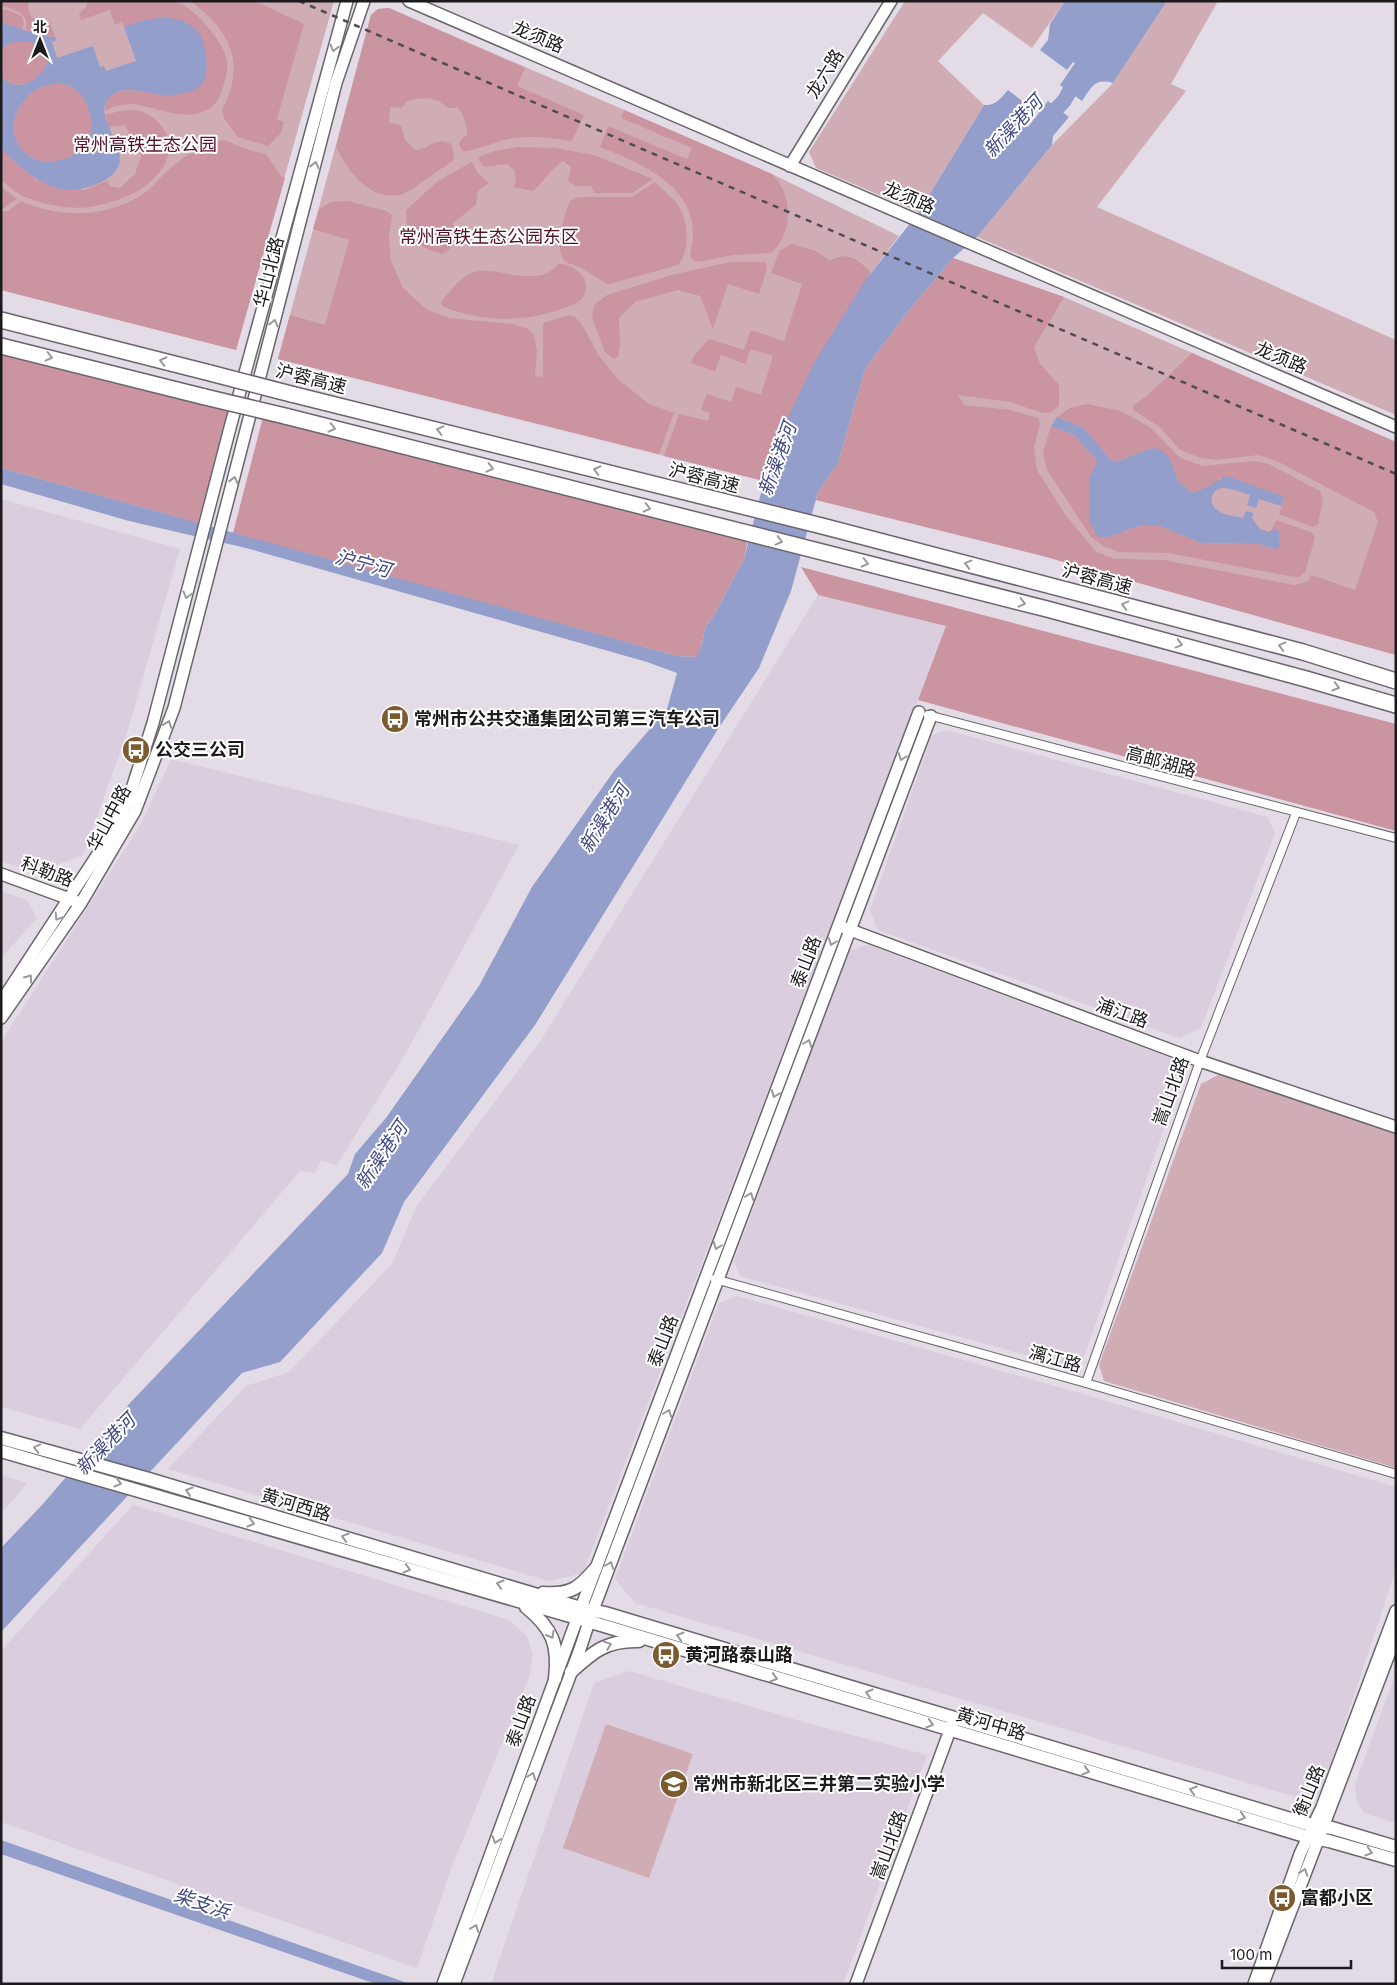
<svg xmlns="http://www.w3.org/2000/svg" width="1397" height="1985" font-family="Inter,'Noto Sans SC',sans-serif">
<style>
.built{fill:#dacddd}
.green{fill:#d0adb4}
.forest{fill:#ca94a0}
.water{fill:#939ecb;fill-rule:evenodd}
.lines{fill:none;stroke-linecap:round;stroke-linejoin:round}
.river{stroke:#939ecb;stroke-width:15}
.street-casing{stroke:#6b646d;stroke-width:10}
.secondary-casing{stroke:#6b646d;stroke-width:14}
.primary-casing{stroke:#6b646d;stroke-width:15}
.highway-casing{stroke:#6b646d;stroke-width:18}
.street{stroke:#fff;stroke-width:8}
.secondary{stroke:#fff;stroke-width:11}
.primary{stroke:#fff;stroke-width:12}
.highway{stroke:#fff;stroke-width:15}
.rail{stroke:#4f4b50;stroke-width:2.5;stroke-dasharray:6 6;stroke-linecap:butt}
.highway-bridge-casing{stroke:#6b646d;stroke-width:18;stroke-linecap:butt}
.highway-bridge{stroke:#fff;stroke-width:15}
.oneway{stroke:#99989a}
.labels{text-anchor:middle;stroke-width:4;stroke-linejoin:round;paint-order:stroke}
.street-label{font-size:18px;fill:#1d1a1e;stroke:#fff}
.park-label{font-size:18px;fill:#541329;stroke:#fff}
.poi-label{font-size:18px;font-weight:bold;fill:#1d1a1e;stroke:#fff;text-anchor:start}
.water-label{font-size:19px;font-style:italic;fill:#3f4983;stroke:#fff}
</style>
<rect width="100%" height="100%" fill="#e3dbe5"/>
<g class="built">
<polygon points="1,499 180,549 126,736 83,855 35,873 1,861"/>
<polygon points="818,595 946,626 583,1573 549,1581 168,1469 246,1386 289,1372 392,1264 416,1207 541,1040"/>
<polygon points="946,730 1268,817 1275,833 1201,1028 1179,1038 878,930 870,910 932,735"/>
<polygon points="171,759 519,845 406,1053 337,1165 321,1160 315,1173 300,1171 80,1429 1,1407 1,1042 141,824"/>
<polygon points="1,891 27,900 37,918 1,958"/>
<polygon points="868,945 1175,1060 1182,1077 1084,1357 1069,1367 740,1276 734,1261 848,951"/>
<polygon points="737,1296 1083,1394 1396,1487 1396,1569 1321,1794 1303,1799 635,1603 615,1579 719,1303"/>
<polygon points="1,1475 27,1483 1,1514"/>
<polygon points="133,1505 509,1620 527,1636 533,1654 530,1675 451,1869 417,1968 1,1822 1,1651"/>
<polygon points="629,1671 807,1723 927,1755 843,1984 491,1984 594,1683"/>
<polygon points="1396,1673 1396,1823 1364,1813 1356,1799 1355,1784"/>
</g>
<g class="green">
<polygon points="1,1 334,1 236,350 1,290"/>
<polygon points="905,1 1065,1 1032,48 983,13 938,61 984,105 919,212 816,168 809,152"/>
<polygon points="1167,1 1218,1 1171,84 1186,91 1097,207 1396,340 1396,415 977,237 1052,145 1113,83"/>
<polygon points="389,8 772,174 899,236 864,282 782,430 764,481 278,359 371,15 378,9"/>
<polygon points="953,258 1064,297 1396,442 1396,655 1039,555 816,500"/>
<polygon points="1220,1074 1396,1134 1396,1468 1104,1381 1099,1365 1201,1084"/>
<polygon points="606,1724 693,1754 649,1878 563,1848"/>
</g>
<g class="forest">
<path d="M1,1h28l-1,6 3,10 11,5 8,1 5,14 -14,-1 -15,-6c4,-17 -11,-21 -25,-24z"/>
<path d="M87,1c22,0 43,0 65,0 7,0 17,-1 23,0 19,6 48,40 52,59 1,10 -2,22 -5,30 -2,6 -5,13 -10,17 -25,18 -55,-1 -81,-3 -10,0 -18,3 -26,6 1,-3 1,-9 3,-11 11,-15 40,-7 54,-4l-18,-75 -20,7 -2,-5 -7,3 -5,-15 -29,10 -2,-6 7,-7z"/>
<path d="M190,1h65l49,23 -27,95 7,3 -3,11 -13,13 -30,-9 -14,-19 -2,-8c25,-47 8,-80 -32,-109z"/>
<path d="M389,8l136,60 -8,18 67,29 -12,26c-21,-3 -44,-6 -64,-2 -11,2 -38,14 -46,12l-3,-7 2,-5 6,-4c1,-7 -4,-22 -9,-27h-10c-13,-12 -25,-11 -41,-7l-5,7 -12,-1 -1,16 12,2 4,15 11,10c16,-2 20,-14 35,-6l3,10 -1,7c-12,7 -42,31 -53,34 -31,6 -53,-25 -64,-48l35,-132 7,-6z"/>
<polygon points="1,10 7,10 22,16 24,24 22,29 1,22"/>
<path d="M24,40c57,11 0,65 -23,36v-27l13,-8z"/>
<path d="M52,84c4,0 11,-1 15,1 19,5 28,33 23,51 -7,22 -40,32 -59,21 -27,-17 -20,-49 3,-66 5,-4 12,-5 18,-7z"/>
<path d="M135,110c15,4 22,8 30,21 13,21 -5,46 -24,58 -13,8 -31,14 -46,17 -23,5 -51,-1 -72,-10 -8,-4 -15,-11 -22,-16v-31l36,31 47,10 23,-9 3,5 10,2 15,-14 6,-18 -16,-31 -16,2 -4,-12 15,-4z"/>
<path d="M624,110l148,64c21,20 22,59 -1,79l-37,2 -36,7 -5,-2 -3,-3c1,-9 4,-19 3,-27 -3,-48 -56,-68 -93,-83l8,-21 79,33 5,-11 -71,-30z"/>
<path d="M224,140l25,10 17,4 15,22 4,2 -49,172 -235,-60v-78l7,-1 13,-10c40,18 88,17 125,-9 6,-4 11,-11 16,-16 16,-16 40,-33 62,-36z"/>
<path d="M519,147l36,1 39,7 59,24 -21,14h-37l-4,-7h-16l-7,-5 3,-14 -8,-6c-12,8 -19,20 -30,30l-20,-4 3,-7 -2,-10 -7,-6 -23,3 -6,-9 16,-7z"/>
<polygon points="472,162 477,172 489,183 478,191 476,205 453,223 455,233 449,250 441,254 429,250 416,243 407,231 406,210 438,181"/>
<path d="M655,182c7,7 17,15 23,23 10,15 13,45 0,60l-69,19c-9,-2 -14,-9 -23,-13 -6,-4 -15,-6 -21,-10 -12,-10 0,-48 5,-60l9,-4h53z"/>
<polygon points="1,187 17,199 1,210"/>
<polygon points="348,201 386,211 392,215 389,238 391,261 403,288 426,309 448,318 513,324 528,329 534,335 537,351 535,376 543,377 543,323 570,315 577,319 583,326 599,356 619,380 649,404 674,413 659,454 278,359 290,315 325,325 349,240 313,229 319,209 331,202"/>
<path d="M792,244l24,7 14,10c17,-11 28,-1 41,11l-89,158 -18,51 -100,-25 15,-42 29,7 2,-8 -9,-3 6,-16 24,8 5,-15 25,8 12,-39 -22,-7 -6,15 -24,-9 -6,17 -24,-9 3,-7 15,-17 35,11 7,-20 33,11 18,-57 -31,-11 9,-23z"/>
<polygon points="953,258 1064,297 1034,347 1040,364 1059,385 1059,406 1050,413 1043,413 1010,402 958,395 964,405 1010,410 1038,418 1040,424 1034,447 1037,470 1064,513 1096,552 1115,559 1164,560 1294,585 1307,582 1312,575 1355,590 1378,522 1374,512 1277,461 1258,455 1216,460 1201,458 1179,449 1160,427 1133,410 1134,405 1148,395 1192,353 1396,442 1396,655 1039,555 816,500 818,492 838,463 865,369 906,314"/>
<polygon points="730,262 765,262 767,269 759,294 728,284 713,329 700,296 678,290 635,302 619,318 620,344 618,357 613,359 605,352 592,318 594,305 607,295 672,275"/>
<path d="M558,264c21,-1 39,22 20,38 -4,3 -10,4 -15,6 -36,15 -85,14 -121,-2l-1,-4c9,-11 23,-30 39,-31 24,-2 60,17 78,-7z"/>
<polygon points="1,353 228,410 198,523 1,468"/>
<polygon points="1087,404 1121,411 1151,428 1180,458 1203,466 1254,461 1269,464 1320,491 1323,501 1318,524 1313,527 1279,514 1285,497 1220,478 1203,491 1192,493 1178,481 1170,459 1152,448 1116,462 1110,459 1084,428 1057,417 1070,408"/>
<polygon points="263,417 748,540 744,559 713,617 705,627 702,645 697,657 677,656 249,538 233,533"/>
<polygon points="1051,426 1074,435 1095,458 1097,463 1089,478 1123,532 1142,525 1158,525 1201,543 1259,544 1274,549 1279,531 1272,529 1276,520 1313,533 1315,538 1305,572 1299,577 1288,576 1169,553 1119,552 1104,546 1091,537 1047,470 1043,452"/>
<polygon points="801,567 1396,724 1396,831 918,700 946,626 818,595"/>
</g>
<g class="water">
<path d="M1065,1h102l-54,82c-19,-5 -21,4 -31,18l-22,-16 15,-22 -2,-1 -6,8 -27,-20 8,-10 2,-16z"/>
<path d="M164,17c13,2 25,4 34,15 9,11 14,48 0,56 -10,6 -26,8 -37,7 -16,-2 -37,-11 -51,2 -19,18 16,46 9,68 -3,9 -14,16 -22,19 -42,17 -67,-8 -96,-35v-73c24,30 74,-26 29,-34 -11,-2 -20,0 -29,7v-27l40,14 14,1 2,3 -5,2 5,16 36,-12 7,21 4,-1 2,5 30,-10 -12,-34 20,-7zM52,84c4,0 11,-1 15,1 19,6 28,33 23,51 -7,22 -40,32 -59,21 -27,-17 -20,-49 3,-66 5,-4 12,-5 18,-7z"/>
<path d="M1008,90l27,21 -10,13 3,3 20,-26 21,16 -16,19 -1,9 -75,92 -24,21 -47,56 -41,55 -27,94 -20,29 -27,99 -32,77 -41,61 -183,296 -131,177 -22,51 -102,109 -38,11 -241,259v-84l41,-43 88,-102 218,-229 7,-20 31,-36 93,-132 53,-99 82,-116 53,-62 10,-36 -30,-11 -401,-114 -117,-27 -128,-37v-16l676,188 19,1 6,-12 3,-18 8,-10 31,-58 20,-78 18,-51 31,-65 51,-83 55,-70 65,-107c12,1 17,-7 24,-15z"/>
<path d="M1057,417l27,11 26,31 6,3 36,-14 10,2 8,9 8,22 14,12c15,-3 21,-12 35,-17l58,21 -4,9 -22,-7 -3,9 -9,-3 3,-10c-8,-2 -18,-7 -27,-7 -12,1 -16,15 -6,22 7,5 18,6 26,8l3,-7 8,2 -2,5 8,11 10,3 2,-3 7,2v16l-5,2 -15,-5 -58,-1 -43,-18h-16l-38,13 -7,-2 -8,-15v-43l8,-15 -2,-5 -21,-23 -23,-9z"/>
<polygon points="1,1840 410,1984 376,1984 1,1854"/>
</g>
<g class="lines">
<polyline class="river" points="1043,123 1064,101 1079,75"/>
<defs>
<g id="street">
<polyline points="928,715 1396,838"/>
<polyline points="715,1279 1086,1383 1396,1474"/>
<polyline points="1086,1383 1200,1061 1296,813"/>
</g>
<g id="secondary">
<polyline points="409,1 1396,427"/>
<polyline points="790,166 891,1"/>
<polyline points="1,874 75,901"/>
<polyline points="845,928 1200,1061 1396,1127"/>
<polyline points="1,1002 113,831 129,798 153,723 231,424 347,1"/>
<polyline points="1,1018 81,903 135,811 174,708 336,83 364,1"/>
<polyline points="443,1984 581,1608 919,712"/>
<polyline points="454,1984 580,1649 593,1610 931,716"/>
<polyline points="856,1984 953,1722"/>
<polyline points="1254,1984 1300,1854 1322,1807 1396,1611"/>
<polyline points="1263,1984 1396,1636"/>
</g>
<g id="primary">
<polyline points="1,1438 149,1479 581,1608 605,1613 1304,1823 1332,1828 1396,1847"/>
<polyline points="1,1451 601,1625 1308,1837 1329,1841 1396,1860"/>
<path d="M543,1593c28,2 36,-5 53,-25"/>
<path d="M526,1607c27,22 33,38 29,72"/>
<path d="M571,1672c23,-21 36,-32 68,-31"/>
</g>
<g id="highway">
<polyline points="1,320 210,373"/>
<polyline points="1,346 205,397"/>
<polyline points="291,394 822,526 1303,652 1396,681"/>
<polyline points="285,416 1047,609 1306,679 1396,705"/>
</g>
</defs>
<use href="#street" class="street-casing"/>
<use href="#secondary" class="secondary-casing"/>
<use href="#primary" class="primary-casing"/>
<use href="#highway" class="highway-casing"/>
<use href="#street" class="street"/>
<use href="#secondary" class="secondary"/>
<use href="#primary" class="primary"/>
<use href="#highway" class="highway"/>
<polyline class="rail" points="299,1 1396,474"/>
<defs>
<g id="highway-bridge">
<polyline points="210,373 291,394"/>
<polyline points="205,397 285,416"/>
</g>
</defs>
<use href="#highway-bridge" class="highway-bridge-casing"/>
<use href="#highway-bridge" class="highway-bridge"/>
</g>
<defs><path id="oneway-chevron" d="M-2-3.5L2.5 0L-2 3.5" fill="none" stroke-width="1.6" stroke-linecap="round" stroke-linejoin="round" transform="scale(1.25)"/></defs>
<g class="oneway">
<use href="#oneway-chevron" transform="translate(334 48) rotate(105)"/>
<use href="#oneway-chevron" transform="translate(315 165) rotate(-76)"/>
<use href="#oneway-chevron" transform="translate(274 323) rotate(-76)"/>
<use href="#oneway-chevron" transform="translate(49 357) rotate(14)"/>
<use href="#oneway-chevron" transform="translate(163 361) rotate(-166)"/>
<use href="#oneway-chevron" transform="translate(332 428) rotate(14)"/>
<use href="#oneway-chevron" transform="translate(440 430) rotate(-166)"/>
<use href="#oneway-chevron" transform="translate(490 468) rotate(14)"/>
<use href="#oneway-chevron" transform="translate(597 470) rotate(-166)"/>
<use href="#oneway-chevron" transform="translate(234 480) rotate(-76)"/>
<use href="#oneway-chevron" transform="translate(647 508) rotate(14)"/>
<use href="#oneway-chevron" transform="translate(779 541) rotate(14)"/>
<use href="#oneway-chevron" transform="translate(865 563) rotate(14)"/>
<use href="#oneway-chevron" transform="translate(968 564) rotate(-165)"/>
<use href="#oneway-chevron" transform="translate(187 595) rotate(105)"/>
<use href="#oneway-chevron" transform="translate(1022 603) rotate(14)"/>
<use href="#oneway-chevron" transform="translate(1125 605) rotate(-165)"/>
<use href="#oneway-chevron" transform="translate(1179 644) rotate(15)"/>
<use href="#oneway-chevron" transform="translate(1282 646) rotate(-165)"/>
<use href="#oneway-chevron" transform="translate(1336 687) rotate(16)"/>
<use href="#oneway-chevron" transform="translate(168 724) rotate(-70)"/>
<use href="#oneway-chevron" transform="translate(902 757) rotate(111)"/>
<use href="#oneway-chevron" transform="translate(58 917) rotate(123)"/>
<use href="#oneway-chevron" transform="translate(832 942) rotate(111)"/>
<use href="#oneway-chevron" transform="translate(29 978) rotate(-55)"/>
<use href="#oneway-chevron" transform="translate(808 1043) rotate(-69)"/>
<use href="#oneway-chevron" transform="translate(775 1094) rotate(111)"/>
<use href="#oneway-chevron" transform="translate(750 1196) rotate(-69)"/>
<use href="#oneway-chevron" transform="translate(717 1246) rotate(111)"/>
<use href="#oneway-chevron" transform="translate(668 1413) rotate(-69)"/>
<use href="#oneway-chevron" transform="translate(37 1448) rotate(-165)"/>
<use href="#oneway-chevron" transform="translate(118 1483) rotate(16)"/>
<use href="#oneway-chevron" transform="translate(189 1491) rotate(-163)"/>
<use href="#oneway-chevron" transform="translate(251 1523) rotate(16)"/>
<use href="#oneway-chevron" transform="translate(345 1537) rotate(-163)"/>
<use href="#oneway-chevron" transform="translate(610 1565) rotate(-69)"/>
<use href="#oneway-chevron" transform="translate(407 1569) rotate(16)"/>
<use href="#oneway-chevron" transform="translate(500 1584) rotate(-163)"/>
<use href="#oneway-chevron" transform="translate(551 1635) rotate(60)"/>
<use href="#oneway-chevron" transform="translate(680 1636) rotate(-163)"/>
<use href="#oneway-chevron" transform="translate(608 1645) rotate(-21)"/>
<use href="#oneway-chevron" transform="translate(774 1678) rotate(17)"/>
<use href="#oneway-chevron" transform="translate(869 1693) rotate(-163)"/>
<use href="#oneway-chevron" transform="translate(930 1724) rotate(17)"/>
<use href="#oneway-chevron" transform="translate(1086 1771) rotate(17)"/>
<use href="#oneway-chevron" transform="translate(532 1776) rotate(-69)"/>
<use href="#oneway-chevron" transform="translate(1193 1790) rotate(-163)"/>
<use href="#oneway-chevron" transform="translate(1242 1817) rotate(17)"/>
<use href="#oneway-chevron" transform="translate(496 1840) rotate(110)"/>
<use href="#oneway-chevron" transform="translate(1369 1852) rotate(16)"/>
<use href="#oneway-chevron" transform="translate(1304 1872) rotate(-70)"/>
<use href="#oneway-chevron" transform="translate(475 1928) rotate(-69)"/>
</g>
<defs>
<symbol id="bus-disc" viewBox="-11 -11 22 22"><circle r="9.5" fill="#7c5b31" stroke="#fff"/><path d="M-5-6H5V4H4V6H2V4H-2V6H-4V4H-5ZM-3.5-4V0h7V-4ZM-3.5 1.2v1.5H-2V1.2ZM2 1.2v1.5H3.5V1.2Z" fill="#fff"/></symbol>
<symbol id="school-disc" viewBox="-11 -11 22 22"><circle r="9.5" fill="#7c5b31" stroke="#fff"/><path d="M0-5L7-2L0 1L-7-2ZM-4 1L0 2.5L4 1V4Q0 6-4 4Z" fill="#fff"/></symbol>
</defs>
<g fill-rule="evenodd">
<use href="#bus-disc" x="379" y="703" width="32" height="32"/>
<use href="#bus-disc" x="120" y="734" width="32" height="32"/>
<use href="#bus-disc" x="650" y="1639" width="32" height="32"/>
<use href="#school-disc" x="658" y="1768" width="32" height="32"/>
<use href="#bus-disc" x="1266" y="1882" width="32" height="32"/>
</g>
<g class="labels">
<g class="street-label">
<text transform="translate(538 37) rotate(23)" y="6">龙须路</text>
<text transform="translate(825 74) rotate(-58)" y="6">龙六路</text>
<text transform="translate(909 198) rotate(23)" y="6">龙须路</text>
<text transform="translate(269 272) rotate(-76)" y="6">华山北路</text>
<text transform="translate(1281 358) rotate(23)" y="6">龙须路</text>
<text transform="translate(311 379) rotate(14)" y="6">沪蓉高速</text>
<text transform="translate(704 478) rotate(14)" y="6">沪蓉高速</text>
<text transform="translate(1097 579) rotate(15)" y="6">沪蓉高速</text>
<text transform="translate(1161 762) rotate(15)" y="6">高邮湖路</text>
<text transform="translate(109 818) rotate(-62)" y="6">华山中路</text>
<text transform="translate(47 872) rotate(20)" y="6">科勒路</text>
<text transform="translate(806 962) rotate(-69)" y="6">泰山路</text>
<text transform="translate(1122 1013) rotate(20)" y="6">浦江路</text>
<text transform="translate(1171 1091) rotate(-70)" y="6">嵩山北路</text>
<text transform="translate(663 1341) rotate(-69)" y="6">泰山路</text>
<text transform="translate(1055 1359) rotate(16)" y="6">漓江路</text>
<text transform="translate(296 1505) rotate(17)" y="6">黄河西路</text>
<text transform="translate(521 1721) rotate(-70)" y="6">泰山路</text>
<text transform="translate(991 1724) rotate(17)" y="6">黄河中路</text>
<text transform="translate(1309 1791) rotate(-68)" y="6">衡山路</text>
<text transform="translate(889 1845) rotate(-70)" y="6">嵩山北路</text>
</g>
<g class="park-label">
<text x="145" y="151">常州高铁生态公园</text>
<text x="489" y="243">常州高铁生态公园东区</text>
</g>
<g class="poi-label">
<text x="414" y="725">常州市公共交通集团公司第三汽车公司</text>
<text x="155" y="756">公交三公司</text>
<text x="685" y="1661">黄河路泰山路</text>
<text x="693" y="1790">常州市新北区三井第二实验小学</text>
<text x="1301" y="1904">富都小区</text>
</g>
<g class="water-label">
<text transform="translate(1013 126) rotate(-47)" y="7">新澡港河</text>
<text transform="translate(777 459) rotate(-70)" y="7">新澡港河</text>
<text transform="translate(363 563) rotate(15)" y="7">沪宁河</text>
<text transform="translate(604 818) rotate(-58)" y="7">新澡港河</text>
<text transform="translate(381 1155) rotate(-56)" y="7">新澡港河</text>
<text transform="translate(105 1444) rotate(-46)" y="7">新澡港河</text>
<text transform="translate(202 1903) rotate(19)" y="7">柴支浜</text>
</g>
</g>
<rect width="1397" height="1985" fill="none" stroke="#1d1a1e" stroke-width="5"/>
<g transform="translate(40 40)" stroke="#ffffff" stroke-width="4" paint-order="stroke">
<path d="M0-4L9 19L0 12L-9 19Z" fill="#1d1a1e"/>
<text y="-8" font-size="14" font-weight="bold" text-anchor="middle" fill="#1d1a1e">北</text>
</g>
<path d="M1222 1960v8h129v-8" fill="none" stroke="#1d1a1e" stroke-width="2.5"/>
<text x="1230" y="1960" font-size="15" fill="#1d1a1e" stroke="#ffffff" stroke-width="4" paint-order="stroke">100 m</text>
</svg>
